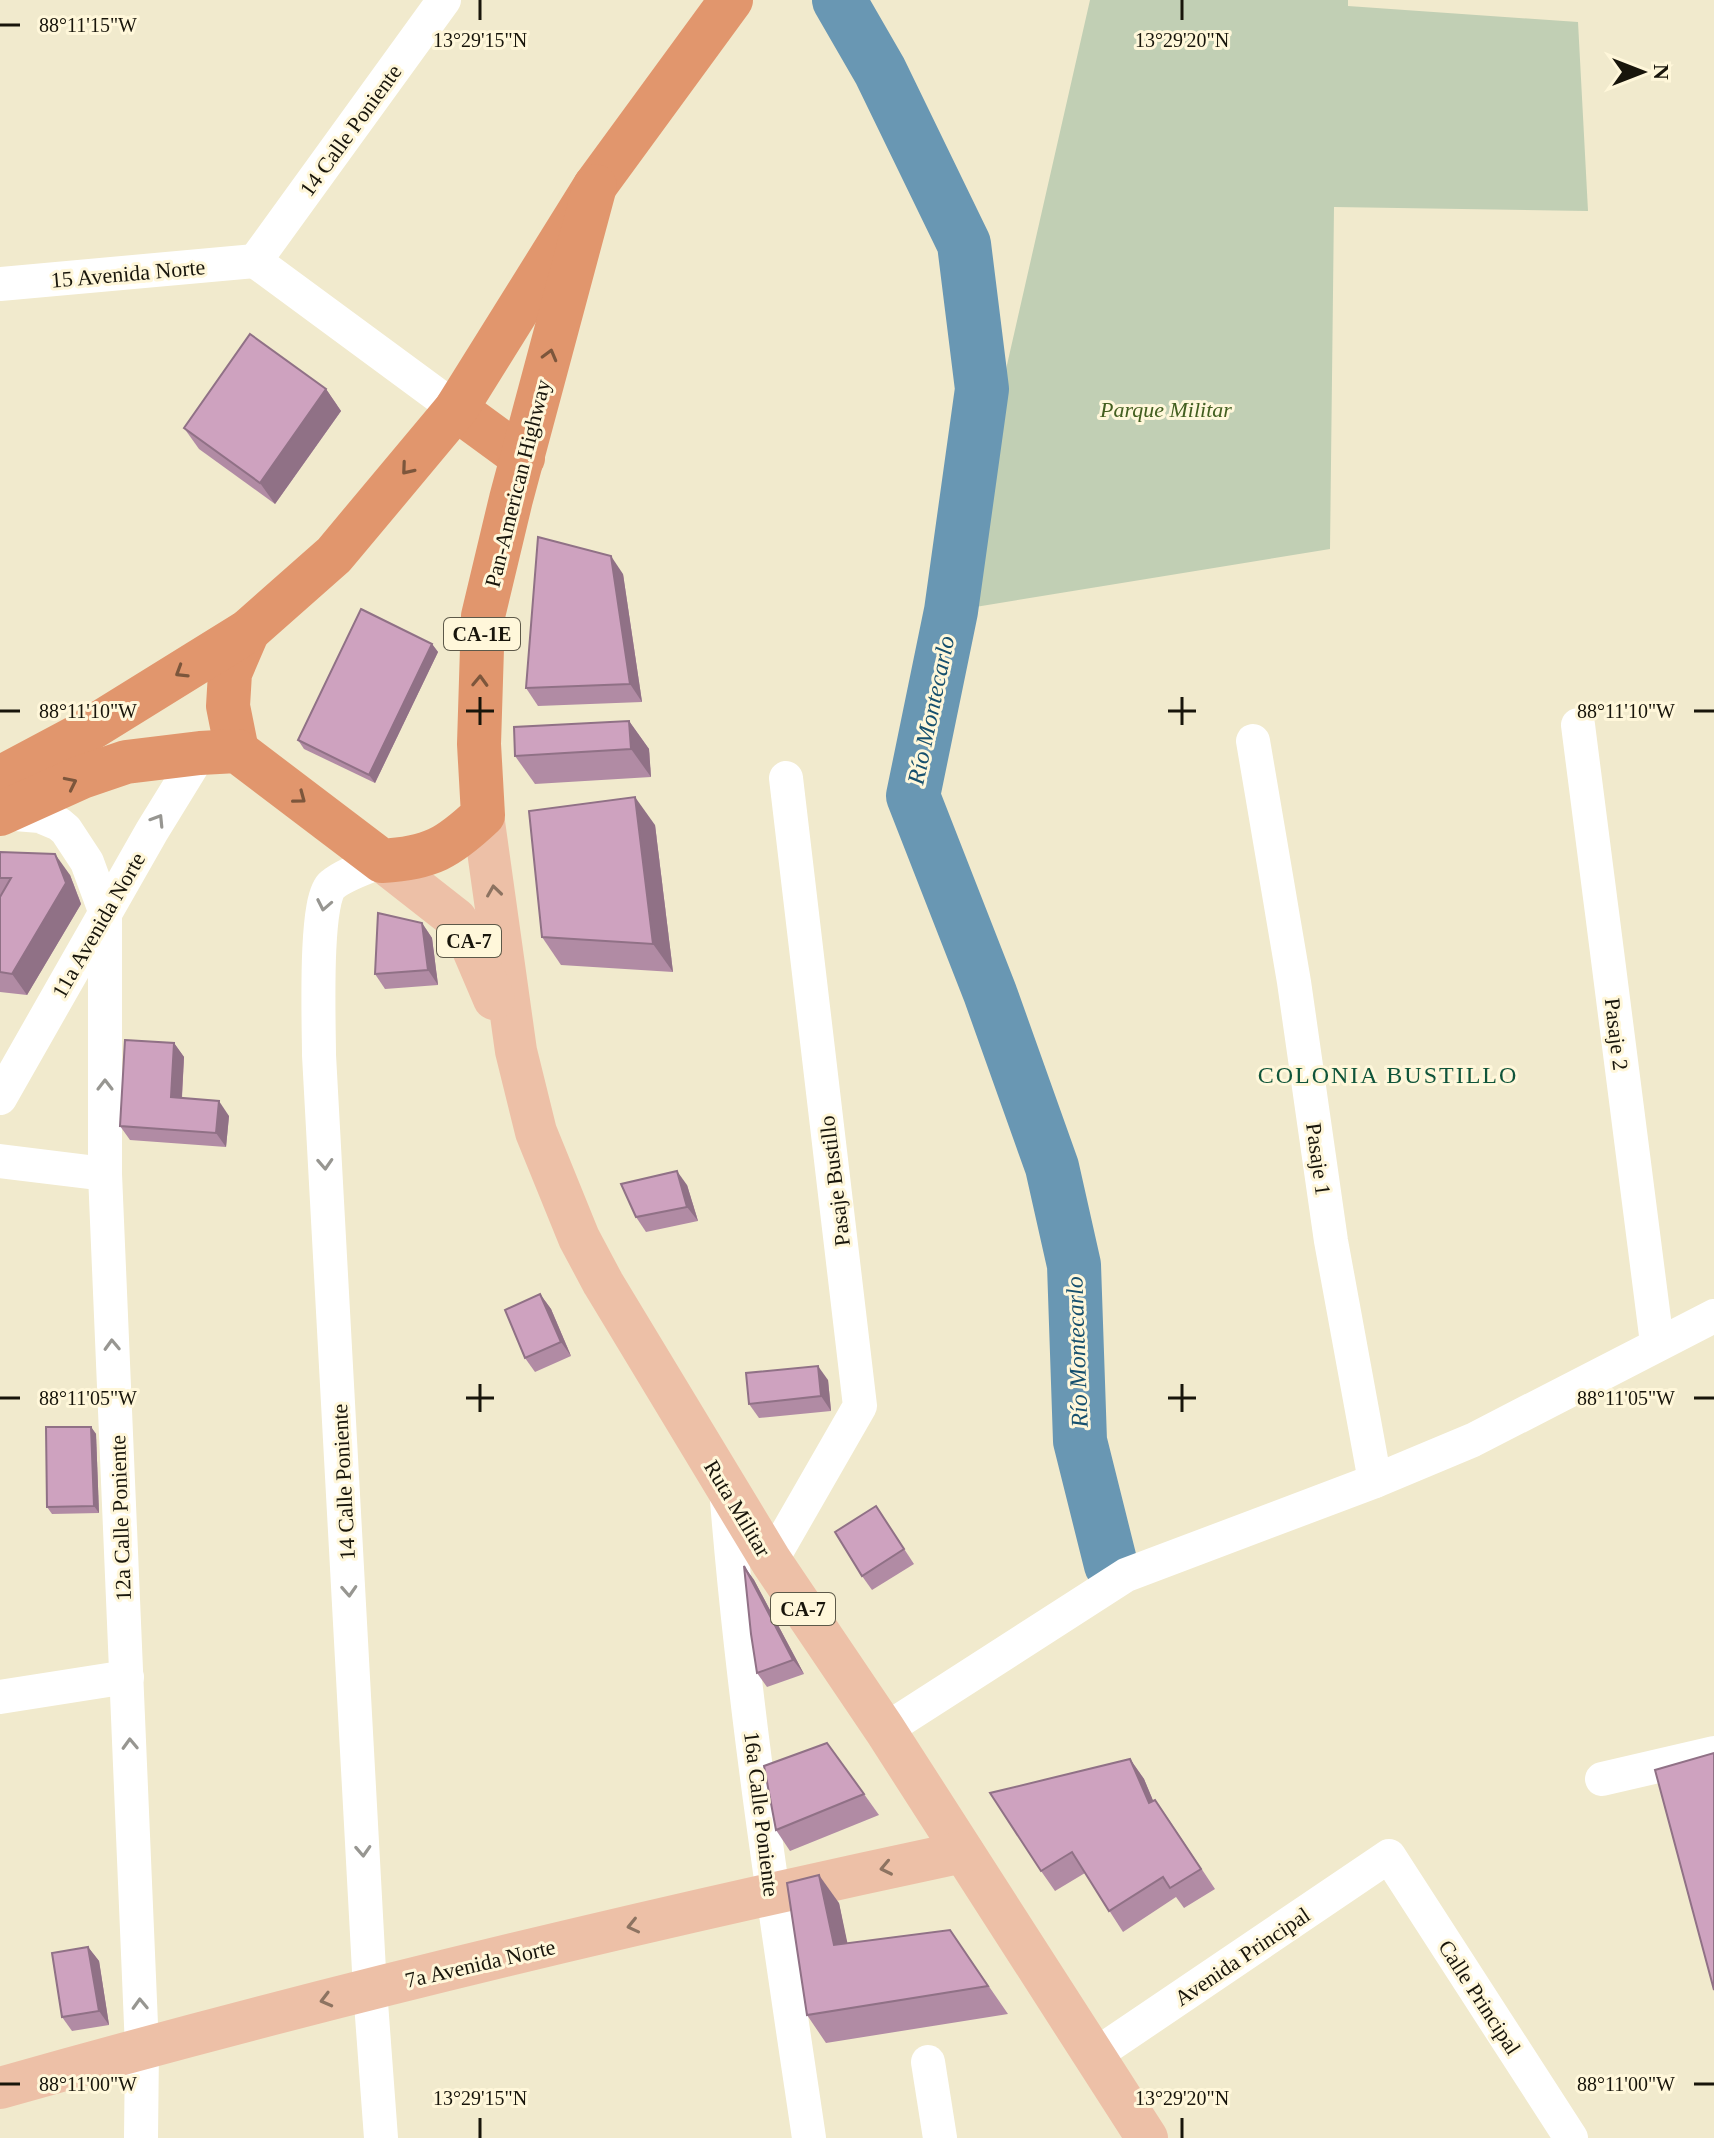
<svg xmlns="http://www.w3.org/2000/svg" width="1714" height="2138" font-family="Georgia,serif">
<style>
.green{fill:#c1cfb4}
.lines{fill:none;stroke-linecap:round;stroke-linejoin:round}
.river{stroke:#6997b3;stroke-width:54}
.minor{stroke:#fff;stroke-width:34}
.major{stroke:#edc0a7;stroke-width:42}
.highway{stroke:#e1966d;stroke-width:44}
.wall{fill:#b18ba4}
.shaded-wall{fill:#907186}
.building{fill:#cea2bf;stroke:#907186;stroke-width:2}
.oneway{stroke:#7c563c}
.oneway2{stroke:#979691}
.oneway3{stroke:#8d7361}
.ticks{fill:none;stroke:#18150b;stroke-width:3}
.labels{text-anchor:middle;stroke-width:6;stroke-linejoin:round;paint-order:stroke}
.shield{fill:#fff7da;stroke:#5d5949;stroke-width:2}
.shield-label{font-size:20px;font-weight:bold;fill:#18150b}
.street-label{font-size:22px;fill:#18150b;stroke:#fff7da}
.park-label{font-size:22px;font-style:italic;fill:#435f20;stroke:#fff7da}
.water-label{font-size:24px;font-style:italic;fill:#164f6d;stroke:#fff7da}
.neighbourhood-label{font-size:24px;letter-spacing:2px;fill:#0f543a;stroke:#fff7da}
.ticks-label{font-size:20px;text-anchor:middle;fill:#18150b;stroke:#fff7da;stroke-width:6;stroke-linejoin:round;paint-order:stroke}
</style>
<rect width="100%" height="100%" fill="#f1eacd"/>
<polygon class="green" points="1090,0 1348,0 1348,6 1578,22 1588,211 1334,207 1330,549 951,611"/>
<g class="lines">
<polyline class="river" points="839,0 880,71 964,244 982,389 951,611 913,796 990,993 1052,1167 1074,1265 1080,1441 1111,1565"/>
<g class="minor">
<polyline points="255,261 444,0"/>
<polyline points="255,261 456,409"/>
<polyline points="0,284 255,261"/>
<polyline points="1578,725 1657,1343"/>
<polyline points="1253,741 1294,982 1331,1241 1375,1481"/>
<polyline points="3,813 40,816 59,824 66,830 87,862 105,911 105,1174 142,2048 141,2138"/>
<polyline points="0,1098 152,831 200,753"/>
<polyline points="0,1161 105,1174"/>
<path d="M726,1488c17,218 51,434 83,650"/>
<polyline points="771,1561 860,1406 786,778"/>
<polyline points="0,1697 127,1677"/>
<polyline points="885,1730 1126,1575 1375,1481 1473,1440 1714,1316"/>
<polyline points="1602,1779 1714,1753"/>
<polyline points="1095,2055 1389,1856 1571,2138"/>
<polyline points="928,2062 940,2138"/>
<path d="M381,2138l-11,-149 -51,-934c0,-29 -5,-156 13,-170 13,-11 34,-17 50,-24"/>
</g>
<g class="major">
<polyline points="483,815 516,1051 536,1132 579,1238 603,1283 771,1561 885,1730 1147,2138"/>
<polyline points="382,861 456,919 468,938 494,999"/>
<path d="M0,2088c318,-90 639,-167 963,-236"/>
</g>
<g class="highway">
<polyline points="456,409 523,458"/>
<polyline points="237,751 228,706 230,673 248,631"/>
<polyline points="0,778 77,737 248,631 334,555 456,409 595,186 731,0"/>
<path d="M0,814l82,-37 44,-15 74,-9 37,-2 145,110c49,-3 66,-13 101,-46l-4,-71 4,-128 28,-117 84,-313"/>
</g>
</g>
<g class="wall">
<polygon points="326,389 341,411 275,504 199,449 184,428"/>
<polygon points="623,574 642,702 538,706 526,688"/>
<polygon points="432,644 438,652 375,783 304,749 298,740"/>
<polygon points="629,721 649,749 651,777 535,784 515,756"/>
<polygon points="655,825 673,972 561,965 542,937"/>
<polygon points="0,852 70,875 81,904 27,995 0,992"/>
<polygon points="422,923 432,938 438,985 385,989 375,974"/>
<polygon points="174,1043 184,1057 182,1098 229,1116 226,1147 130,1140 120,1126"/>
<polygon points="687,1185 698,1221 646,1232 636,1217"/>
<polygon points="540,1294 551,1309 571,1356 535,1372 525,1358"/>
<polygon points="828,1380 831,1411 759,1418 749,1404"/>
<polygon points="91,1427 96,1434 99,1513 52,1514 47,1507"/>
<polygon points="876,1506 914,1564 872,1590 862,1576"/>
<polygon points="744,1566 754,1580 804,1674 767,1687 757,1673"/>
<polygon points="1130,1759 1144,1779 1153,1801 1155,1800 1169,1820 1215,1889 1184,1908 1176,1897 1123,1932 1085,1873 1055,1891 1041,1871"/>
<polygon points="864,1794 879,1815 790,1851 776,1830"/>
<polygon points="839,1903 847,1944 950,1930 1008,2014 826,2043 807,2015"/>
<polygon points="88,1947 99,1961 109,2025 72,2031 62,2017"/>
</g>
<g class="shaded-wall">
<polygon points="326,389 341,411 275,504 260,483"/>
<polygon points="611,556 623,574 642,702 630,684"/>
<polygon points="432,644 438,652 375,783 369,775"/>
<polygon points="629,721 649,749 651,777 631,749"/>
<polygon points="635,797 655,825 673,972 653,944"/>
<polygon points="55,854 70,875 81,904 27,995 12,974"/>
<polygon points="422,923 432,938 438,985 428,970"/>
<polygon points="174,1043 184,1057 181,1111 171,1097"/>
<polygon points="219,1101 229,1116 226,1147 216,1133"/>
<polygon points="677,1171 687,1185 698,1221 687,1207"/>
<polygon points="540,1294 551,1309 571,1356 561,1342"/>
<polygon points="818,1366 828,1380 831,1411 821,1396"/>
<polygon points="91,1427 96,1434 99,1513 94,1506"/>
<polygon points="744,1566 754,1580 804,1674 793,1660"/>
<polygon points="1130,1759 1144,1779 1163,1824 1149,1803"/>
<polygon points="819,1875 839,1903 854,1974 834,1945"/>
<polygon points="88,1947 99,1961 109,2025 99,2011"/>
</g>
<g class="building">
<polygon points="250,334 326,389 260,483 184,428"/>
<polygon points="538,537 611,556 630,684 526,688"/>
<polygon points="361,609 432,644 369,775 298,740"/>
<polygon points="629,721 631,749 515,756 514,727"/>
<polygon points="635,797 653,944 542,937 529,811"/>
<polygon points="0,852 55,854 66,883 12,974 0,972 0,897 11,878 0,878"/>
<polygon points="378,913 422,923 428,970 375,974"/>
<polygon points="125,1040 174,1043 171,1097 219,1101 216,1133 120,1126"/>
<polygon points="677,1171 687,1207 636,1217 621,1184"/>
<polygon points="540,1294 561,1342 525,1358 505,1310"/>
<polygon points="818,1366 821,1396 749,1404 746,1373"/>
<polygon points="46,1427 91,1427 94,1506 47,1507"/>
<polygon points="876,1506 904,1549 862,1576 835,1532"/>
<polygon points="744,1566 793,1660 757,1673 751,1634"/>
<polygon points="827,1743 864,1794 776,1830 764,1766"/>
<polygon points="1714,1753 1714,1990 1655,1770"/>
<polygon points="1130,1759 1149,1803 1155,1800 1201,1869 1170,1888 1163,1877 1109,1911 1072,1852 1041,1871 990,1793"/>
<polygon points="819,1875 834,1945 950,1930 988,1986 807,2015 787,1883"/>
<polygon points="88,1947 99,2011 62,2017 52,1953"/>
</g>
<defs><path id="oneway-chevron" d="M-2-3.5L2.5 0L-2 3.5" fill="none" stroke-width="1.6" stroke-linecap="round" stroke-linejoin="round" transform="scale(2)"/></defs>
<g class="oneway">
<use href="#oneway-chevron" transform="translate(550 355) rotate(-75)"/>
<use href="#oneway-chevron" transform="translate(407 469) rotate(130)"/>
<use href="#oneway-chevron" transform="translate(181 672) rotate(148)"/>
<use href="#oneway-chevron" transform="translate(480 681) rotate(-88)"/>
<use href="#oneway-chevron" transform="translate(71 783) rotate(-26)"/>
<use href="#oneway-chevron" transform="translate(300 798) rotate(37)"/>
</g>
<g class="oneway2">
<use href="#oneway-chevron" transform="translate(158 820) rotate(-58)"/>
<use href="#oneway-chevron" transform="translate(324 905) rotate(101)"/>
<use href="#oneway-chevron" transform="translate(105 1085) rotate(-90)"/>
<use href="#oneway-chevron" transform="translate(325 1164) rotate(87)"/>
<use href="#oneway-chevron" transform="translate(112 1345) rotate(-92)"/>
<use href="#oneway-chevron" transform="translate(349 1591) rotate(87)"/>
<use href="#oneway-chevron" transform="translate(130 1744) rotate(-92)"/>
<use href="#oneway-chevron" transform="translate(363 1851) rotate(87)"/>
<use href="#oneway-chevron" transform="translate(140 2004) rotate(-92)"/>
</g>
<g class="oneway3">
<use href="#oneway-chevron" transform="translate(494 891) rotate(-98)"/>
<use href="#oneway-chevron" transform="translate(886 1868) rotate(168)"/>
<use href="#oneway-chevron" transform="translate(633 1926) rotate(167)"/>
<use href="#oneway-chevron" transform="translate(326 2000) rotate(165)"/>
</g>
<path class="ticks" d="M480,0v20M1182,0v20M0,25h20M480,697v28M1182,697v28M0,711h20M466,711h28M1168,711h28M1694,711h20M480,1384v28M1182,1384v28M0,1398h20M466,1398h28M1168,1398h28M1694,1398h20M0,2084h20M1694,2084h20M480,2118v20M1182,2118v20"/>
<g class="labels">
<g class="shield">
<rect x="444" y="618" width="76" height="32" rx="6"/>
<rect x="437" y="925" width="64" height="32" rx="6"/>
<rect x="771" y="1593" width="64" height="32" rx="6"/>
</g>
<g class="shield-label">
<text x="482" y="641">CA-1E</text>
<text x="469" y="948">CA-7</text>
<text x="803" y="1616">CA-7</text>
</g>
<g class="street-label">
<text transform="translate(350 130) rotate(-54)" y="8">14 Calle Poniente</text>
<text transform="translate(128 273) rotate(-5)" y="8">15 Avenida Norte</text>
<text transform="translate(517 483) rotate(-76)" y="8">Pan-American Highway</text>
<text transform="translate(98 925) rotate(-60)" y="8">11a Avenida Norte</text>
<text transform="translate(1617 1034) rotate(83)" y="8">Pasaje 2</text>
<text transform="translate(1319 1159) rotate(82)" y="8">Pasaje 1</text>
<text transform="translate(834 1181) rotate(-97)" y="8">Pasaje Bustillo</text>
<text transform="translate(343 1482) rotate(-93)" y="8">14 Calle Poniente</text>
<text transform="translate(738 1508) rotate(59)" y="8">Ruta Militar</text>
<text transform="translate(120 1518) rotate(-92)" y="8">12a Calle Poniente</text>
<text transform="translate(762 1814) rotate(83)" y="8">16a Calle Poniente</text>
<text transform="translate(1242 1956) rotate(-34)" y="8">Avenida Principal</text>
<text transform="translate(480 1963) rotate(-13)" y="8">7a Avenida Norte</text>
<text transform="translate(1480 1997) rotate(57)" y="8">Calle Principal</text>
</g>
<g class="park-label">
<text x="1166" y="417">Parque Militar</text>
</g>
<g class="water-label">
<text transform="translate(931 710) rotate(-78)" y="8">Río Montecarlo</text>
<text transform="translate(1077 1352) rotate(-92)" y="8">Río Montecarlo</text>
</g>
<g class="neighbourhood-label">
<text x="1388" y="1083">COLONIA BUSTILLO</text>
</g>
</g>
<g class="ticks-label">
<text x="88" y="32">88°11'15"W</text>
<text x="480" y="47">13°29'15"N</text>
<text x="1182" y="47">13°29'20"N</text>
<text x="88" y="718">88°11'10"W</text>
<text x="1626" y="718">88°11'10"W</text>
<text x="1626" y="1405">88°11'05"W</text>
<text x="88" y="1405">88°11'05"W</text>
<text x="88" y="2091">88°11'00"W</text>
<text x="1626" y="2091">88°11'00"W</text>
<text x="480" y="2105">13°29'15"N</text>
<text x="1182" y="2105">13°29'20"N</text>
</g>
<g transform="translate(1642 72) rotate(90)" stroke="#fff7da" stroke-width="6" paint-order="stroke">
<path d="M0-6L14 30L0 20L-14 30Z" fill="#18150b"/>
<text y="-12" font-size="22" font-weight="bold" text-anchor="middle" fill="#18150b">N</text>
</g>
</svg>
